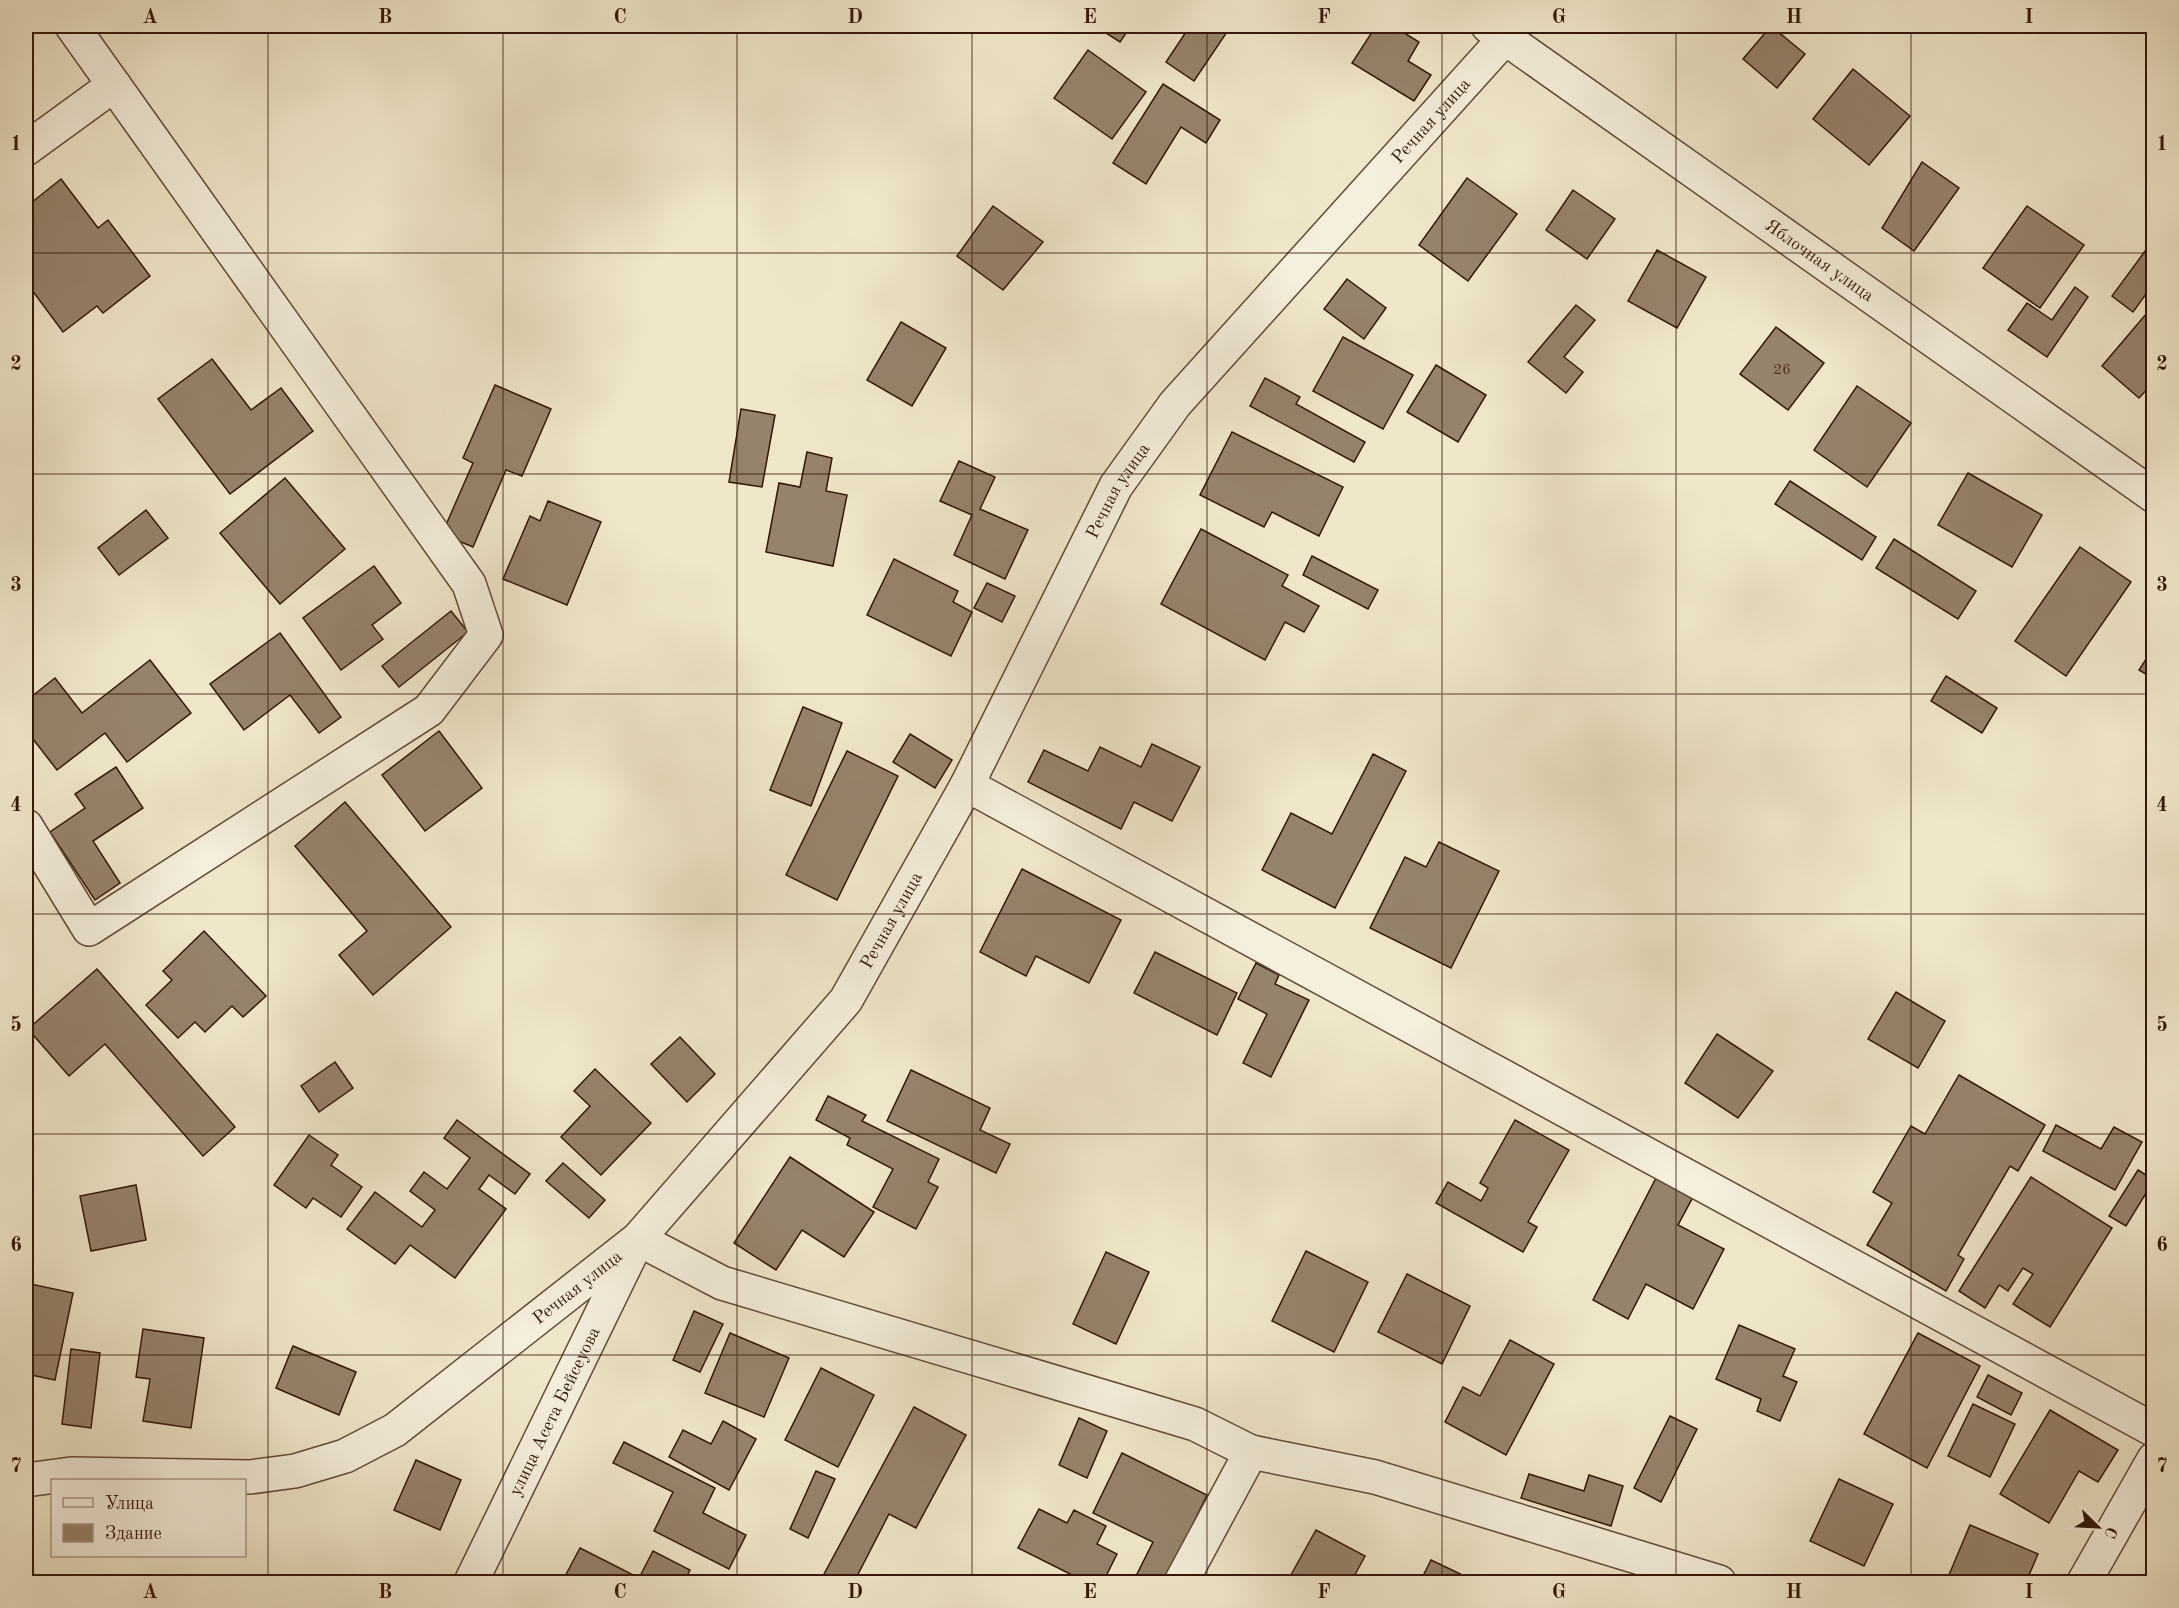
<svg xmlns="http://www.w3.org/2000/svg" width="2179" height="1608" font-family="'Old Standard TT',serif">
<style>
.building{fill:#96836c;stroke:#341607;stroke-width:1.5}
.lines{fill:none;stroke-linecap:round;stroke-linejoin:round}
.minor-casing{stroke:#634a38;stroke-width:36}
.minor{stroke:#f5efdd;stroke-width:33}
.grid{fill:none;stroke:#341607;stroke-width:1.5;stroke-opacity:0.55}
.labels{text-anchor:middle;stroke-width:6;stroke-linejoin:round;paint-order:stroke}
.number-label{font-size:15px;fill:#4c3120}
.street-label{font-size:18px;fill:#341607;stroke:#f5efdd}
.neatline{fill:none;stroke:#341607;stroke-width:2}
.grid-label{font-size:20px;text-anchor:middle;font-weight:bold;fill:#341607}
</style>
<rect width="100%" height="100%" fill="#f0e7ca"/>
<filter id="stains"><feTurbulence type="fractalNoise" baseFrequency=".00333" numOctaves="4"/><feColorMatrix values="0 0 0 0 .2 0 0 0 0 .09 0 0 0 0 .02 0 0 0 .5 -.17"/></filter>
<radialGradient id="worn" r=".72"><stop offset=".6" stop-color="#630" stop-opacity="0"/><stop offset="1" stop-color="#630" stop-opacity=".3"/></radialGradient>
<g class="building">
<polygon points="1095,26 1131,26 1120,42"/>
<polygon points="1183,26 1231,26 1194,81 1166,62 1188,29"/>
<polygon points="1376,26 1393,26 1419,42 1408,61 1431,75 1414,101 1352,63"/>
<polygon points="1771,26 1805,54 1777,88 1743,59"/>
<polygon points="1088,50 1146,92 1112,139 1054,98"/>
<polygon points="1853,69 1910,116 1869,165 1813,119"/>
<polygon points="1163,84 1220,120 1206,143 1181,127 1146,184 1113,163"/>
<polygon points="1922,162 1959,188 1914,251 1882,228"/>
<polygon points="1467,178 1517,214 1468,281 1419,245"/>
<polygon points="61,179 98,228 108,220 150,276 103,313 97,306 63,332 26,282 26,207"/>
<polygon points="1573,190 1615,219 1587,259 1546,230"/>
<polygon points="993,206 1043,242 1003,290 957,256"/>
<polygon points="2027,206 2084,245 2040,308 1983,268"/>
<polygon points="2154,239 2154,283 2133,312 2112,296"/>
<polygon points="1657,250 1706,277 1677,328 1628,301"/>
<polygon points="1347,279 1386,308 1364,339 1324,309"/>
<polygon points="2075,287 2088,297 2047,357 2008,330 2027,303 2052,320"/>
<polygon points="1576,305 1595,320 1564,357 1583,372 1566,393 1528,362"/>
<polygon points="2152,307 2154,309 2154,382 2139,398 2102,366"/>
<polygon points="901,322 946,348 912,406 867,380"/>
<polygon points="1776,327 1824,363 1788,410 1740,374"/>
<polygon points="1343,337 1413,375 1383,429 1313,391"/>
<polygon points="212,359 251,410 281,388 313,431 230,494 158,399"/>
<polygon points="1436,365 1486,395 1458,442 1407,412"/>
<polygon points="1265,378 1300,397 1296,404 1365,442 1354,462 1250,406"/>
<polygon points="495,385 551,409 522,476 506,470 473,547 442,534 473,463 463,458"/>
<polygon points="1857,386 1911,423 1867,487 1814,450"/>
<polygon points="741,409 775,415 762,487 729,482"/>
<polygon points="1232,432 1343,487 1319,536 1272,512 1264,527 1200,495"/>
<polygon points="807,452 832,458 826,491 847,495 833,566 766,552 779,483 800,487"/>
<polygon points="959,461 995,477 980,509 1028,530 1005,579 954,555 972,515 940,501"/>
<polygon points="1968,473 2042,515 2012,567 1938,525"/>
<polygon points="285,478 345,549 280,604 220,533"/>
<polygon points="1790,481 1876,537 1862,560 1775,504"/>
<polygon points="548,501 601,522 567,605 503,579 530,516 540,521"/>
<polygon points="146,510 168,538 119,575 98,548"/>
<polygon points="1201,529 1288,575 1282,586 1319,606 1304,632 1285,622 1265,660 1161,604"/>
<polygon points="1894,539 1976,591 1958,619 1876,568"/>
<polygon points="2080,547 2131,582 2066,676 2015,641"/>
<polygon points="1312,556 1378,590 1368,609 1303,575"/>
<polygon points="894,559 958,591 953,602 972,612 951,656 867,615"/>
<polygon points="374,566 401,603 372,625 383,639 341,670 303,618"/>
<polygon points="987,583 1015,596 1002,622 974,608"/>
<polygon points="451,611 468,632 399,687 382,666"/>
<polygon points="280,633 341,717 319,733 290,695 244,730 210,684"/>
<polygon points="2154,647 2154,679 2139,670"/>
<polygon points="150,660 191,713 127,762 105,733 57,770 26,730 26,701 55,678 82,713"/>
<polygon points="1946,676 1997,708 1982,733 1931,701"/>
<polygon points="803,707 842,723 811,806 770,790"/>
<polygon points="439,731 482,788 425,831 382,775"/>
<polygon points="910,734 952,760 935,788 893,762"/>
<polygon points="1152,744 1200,767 1172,821 1134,802 1121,829 1028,782 1044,750 1088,771 1100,747 1141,767"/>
<polygon points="847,751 898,776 837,900 786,875"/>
<polygon points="1373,754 1406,771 1335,908 1262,870 1291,813 1332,834"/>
<polygon points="116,767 143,808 93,841 120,883 95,900 50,832 85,808 75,794"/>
<polygon points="345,802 451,927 373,995 339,955 367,931 295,846"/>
<polygon points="1439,842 1499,871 1451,968 1370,928 1405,857 1426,867"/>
<polygon points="1022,869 1121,920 1089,983 1036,956 1026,976 980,952"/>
<polygon points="204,931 266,996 243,1017 232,1006 205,1032 195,1022 178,1038 146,1005 172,980 163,971"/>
<polygon points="1155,952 1237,993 1217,1035 1134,993"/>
<polygon points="1256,963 1279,975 1275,984 1309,1000 1271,1077 1243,1063 1267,1014 1238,999"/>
<polygon points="97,969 235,1127 203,1156 105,1044 69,1076 28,1029"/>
<polygon points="1896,992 1945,1021 1918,1068 1868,1039"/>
<polygon points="1717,1034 1773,1071 1738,1118 1685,1083"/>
<polygon points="680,1037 715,1074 687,1102 651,1064"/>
<polygon points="335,1062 353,1088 319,1112 301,1086"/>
<polygon points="595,1069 651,1123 601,1175 561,1137 590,1106 574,1091"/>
<polygon points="911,1070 990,1108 980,1130 1010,1144 996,1173 887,1121"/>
<polygon points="1959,1075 2045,1125 2018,1171 2010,1166 1958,1255 1964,1259 1946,1291 1867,1245 1892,1203 1873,1192 1911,1126 1925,1134"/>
<polygon points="828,1096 866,1115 862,1121 939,1159 928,1182 938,1187 916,1229 873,1207 893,1169 847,1145 850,1138 816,1120"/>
<polygon points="457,1120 530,1174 515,1194 489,1175 479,1189 506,1209 455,1278 410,1245 395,1264 347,1229 375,1192 422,1227 435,1210 410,1191 424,1172 447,1189 470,1158 444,1138"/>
<polygon points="1515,1120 1569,1150 1528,1222 1537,1227 1523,1252 1436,1203 1448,1182 1481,1201 1488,1188 1480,1183"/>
<polygon points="2056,1125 2101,1149 2114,1127 2142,1142 2115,1190 2043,1151"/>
<polygon points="309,1135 338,1155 331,1165 362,1187 341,1217 313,1198 306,1208 274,1185"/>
<polygon points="790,1157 874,1212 844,1257 802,1230 776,1270 734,1243"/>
<polygon points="563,1163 605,1200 589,1218 546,1181"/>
<polygon points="2138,1170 2154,1180 2126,1226 2109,1216"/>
<polygon points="2031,1177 2112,1228 2050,1327 2013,1304 2033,1274 2023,1268 2008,1291 1999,1285 1985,1308 1959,1291"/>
<polygon points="1656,1178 1693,1197 1678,1225 1724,1249 1693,1309 1646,1284 1628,1319 1593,1300"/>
<polygon points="136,1185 146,1240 91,1251 80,1196"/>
<polygon points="1306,1251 1368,1282 1334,1352 1272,1321"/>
<polygon points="1106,1252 1149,1272 1116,1344 1073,1324"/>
<polygon points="1407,1274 1470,1306 1442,1364 1378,1332"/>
<polygon points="26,1283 73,1293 55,1380 26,1374"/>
<polygon points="694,1311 723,1324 700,1372 673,1360"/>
<polygon points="1739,1325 1795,1349 1783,1376 1797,1382 1780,1421 1757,1411 1761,1399 1716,1379"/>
<polygon points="143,1329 204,1338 191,1428 143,1421 150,1379 136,1377"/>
<polygon points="730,1333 789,1358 764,1417 705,1393"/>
<polygon points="1918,1333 1980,1366 1927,1468 1864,1434"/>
<polygon points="1510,1340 1554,1364 1506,1455 1445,1422 1463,1387 1480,1396"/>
<polygon points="293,1346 356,1372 339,1415 276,1388"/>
<polygon points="71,1349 100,1353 91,1428 62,1424"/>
<polygon points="821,1368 874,1395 838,1467 785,1440"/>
<polygon points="1988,1375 2022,1393 2011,1415 1977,1397"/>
<polygon points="1973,1404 2015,1424 1990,1477 1948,1456"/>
<polygon points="914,1407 966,1435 916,1528 889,1514 854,1582 835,1582 823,1576"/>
<polygon points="2050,1410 2118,1450 2098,1482 2079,1471 2049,1523 2000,1494"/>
<polygon points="1670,1416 1697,1429 1661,1502 1634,1488"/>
<polygon points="1079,1418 1107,1431 1087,1478 1059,1465"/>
<polygon points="723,1421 756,1439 729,1490 669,1457 683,1430 711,1444"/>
<polygon points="624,1442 715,1488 703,1513 746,1535 729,1569 654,1531 673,1492 613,1463"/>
<polygon points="1122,1453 1207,1495 1165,1582 1133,1582 1153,1542 1093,1513"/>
<polygon points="416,1460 461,1480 440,1530 394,1510"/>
<polygon points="816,1471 835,1479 808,1538 790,1529"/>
<polygon points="1529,1474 1584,1491 1589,1475 1623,1486 1611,1526 1521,1498"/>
<polygon points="1839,1479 1893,1504 1864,1566 1810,1541"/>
<polygon points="1039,1509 1067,1523 1074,1510 1106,1526 1097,1544 1117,1554 1103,1582 1086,1582 1018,1548"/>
<polygon points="1970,1525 2038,1554 2026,1582 1946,1582"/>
<polygon points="1316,1530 1365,1556 1351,1582 1287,1582"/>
<polygon points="580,1548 639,1578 653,1551 690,1570 684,1582 562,1582"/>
<polygon points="1431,1560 1477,1582 1420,1582"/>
</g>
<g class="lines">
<defs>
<g id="minor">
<path id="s1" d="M1488,26l666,470"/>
<polyline points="26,149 114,85"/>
<polyline points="967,785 2154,1430"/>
<polyline points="26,826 89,929 429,710 486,635 469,584 72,26"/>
<path id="s2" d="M26,1480l45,-6 179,3 45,-6 50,-15 50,-26 243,-191 208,-239 121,-215 149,-299 59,-82 330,-366 9,-12"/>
<path id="s3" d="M471,1582l167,-343 84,44 473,141 56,28 124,25 344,105"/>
<polyline points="1181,1582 1251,1452"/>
<polyline points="2084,1582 2154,1459"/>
</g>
</defs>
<use href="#minor" class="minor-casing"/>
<use href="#minor" class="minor"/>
</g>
<path class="grid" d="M268,26v1556M503,26v1556M737,26v1556M972,26v1556M1207,26v1556M1442,26v1556M1676,26v1556M1911,26v1556M26,253h2128M26,474h2128M26,694h2128M26,914h2128M26,1134h2128M26,1355h2128"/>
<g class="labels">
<g class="number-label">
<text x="1782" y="374">26</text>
</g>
<g class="street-label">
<text dy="6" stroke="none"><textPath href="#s2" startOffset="2068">Речная улица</textPath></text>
<text dy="6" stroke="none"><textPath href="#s1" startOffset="406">Яблочная улица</textPath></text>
<text dy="6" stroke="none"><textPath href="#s2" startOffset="1582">Речная улица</textPath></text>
<text dy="6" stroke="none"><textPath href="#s2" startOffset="1096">Речная улица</textPath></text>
<text dy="6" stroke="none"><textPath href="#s2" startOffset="610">Речная улица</textPath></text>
<text dy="6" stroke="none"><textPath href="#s3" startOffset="190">улица Асета Бейсеуова</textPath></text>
</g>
</g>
<rect width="2179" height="1608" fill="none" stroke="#f0e7ca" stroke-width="66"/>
<rect x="51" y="1479" width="195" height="78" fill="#f5efdd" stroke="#a89887" stroke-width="1.5"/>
<rect x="63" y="1498" width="30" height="9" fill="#f5efdd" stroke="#a89887" stroke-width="1.5"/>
<text x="105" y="1509" font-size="18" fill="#341607">Улица</text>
<rect x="63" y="1524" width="30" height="18" fill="#96836c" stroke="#a89887" stroke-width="1.5"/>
<text x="105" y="1539" font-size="18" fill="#341607">Здание</text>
<g transform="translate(2098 1527) rotate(114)" stroke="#f5efdd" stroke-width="4.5" paint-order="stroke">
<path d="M0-4.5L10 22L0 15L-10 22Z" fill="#341607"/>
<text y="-9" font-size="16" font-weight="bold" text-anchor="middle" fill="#341607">С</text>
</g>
<rect x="33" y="33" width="2113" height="1542" class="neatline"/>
<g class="grid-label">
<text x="150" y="23">A</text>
<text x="385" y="23">B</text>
<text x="620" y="23">C</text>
<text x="855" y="23">D</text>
<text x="1090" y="23">E</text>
<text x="1324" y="23">F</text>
<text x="1559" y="23">G</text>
<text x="1794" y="23">H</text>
<text x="2029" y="23">I</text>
<text x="16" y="150">1</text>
<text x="2162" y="150">1</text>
<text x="16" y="370">2</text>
<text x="2162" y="370">2</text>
<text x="16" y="591">3</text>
<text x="2162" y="591">3</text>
<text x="16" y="811">4</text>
<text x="2162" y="811">4</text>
<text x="16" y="1031">5</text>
<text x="2162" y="1031">5</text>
<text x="16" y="1251">6</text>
<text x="2162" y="1251">6</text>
<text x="16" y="1472">7</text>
<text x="2162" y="1472">7</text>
<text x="150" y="1598">A</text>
<text x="385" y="1598">B</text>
<text x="620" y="1598">C</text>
<text x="855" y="1598">D</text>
<text x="1090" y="1598">E</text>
<text x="1324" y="1598">F</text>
<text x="1559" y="1598">G</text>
<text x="1794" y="1598">H</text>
<text x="2029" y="1598">I</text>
</g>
<rect width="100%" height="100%" filter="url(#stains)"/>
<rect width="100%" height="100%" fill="url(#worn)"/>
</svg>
